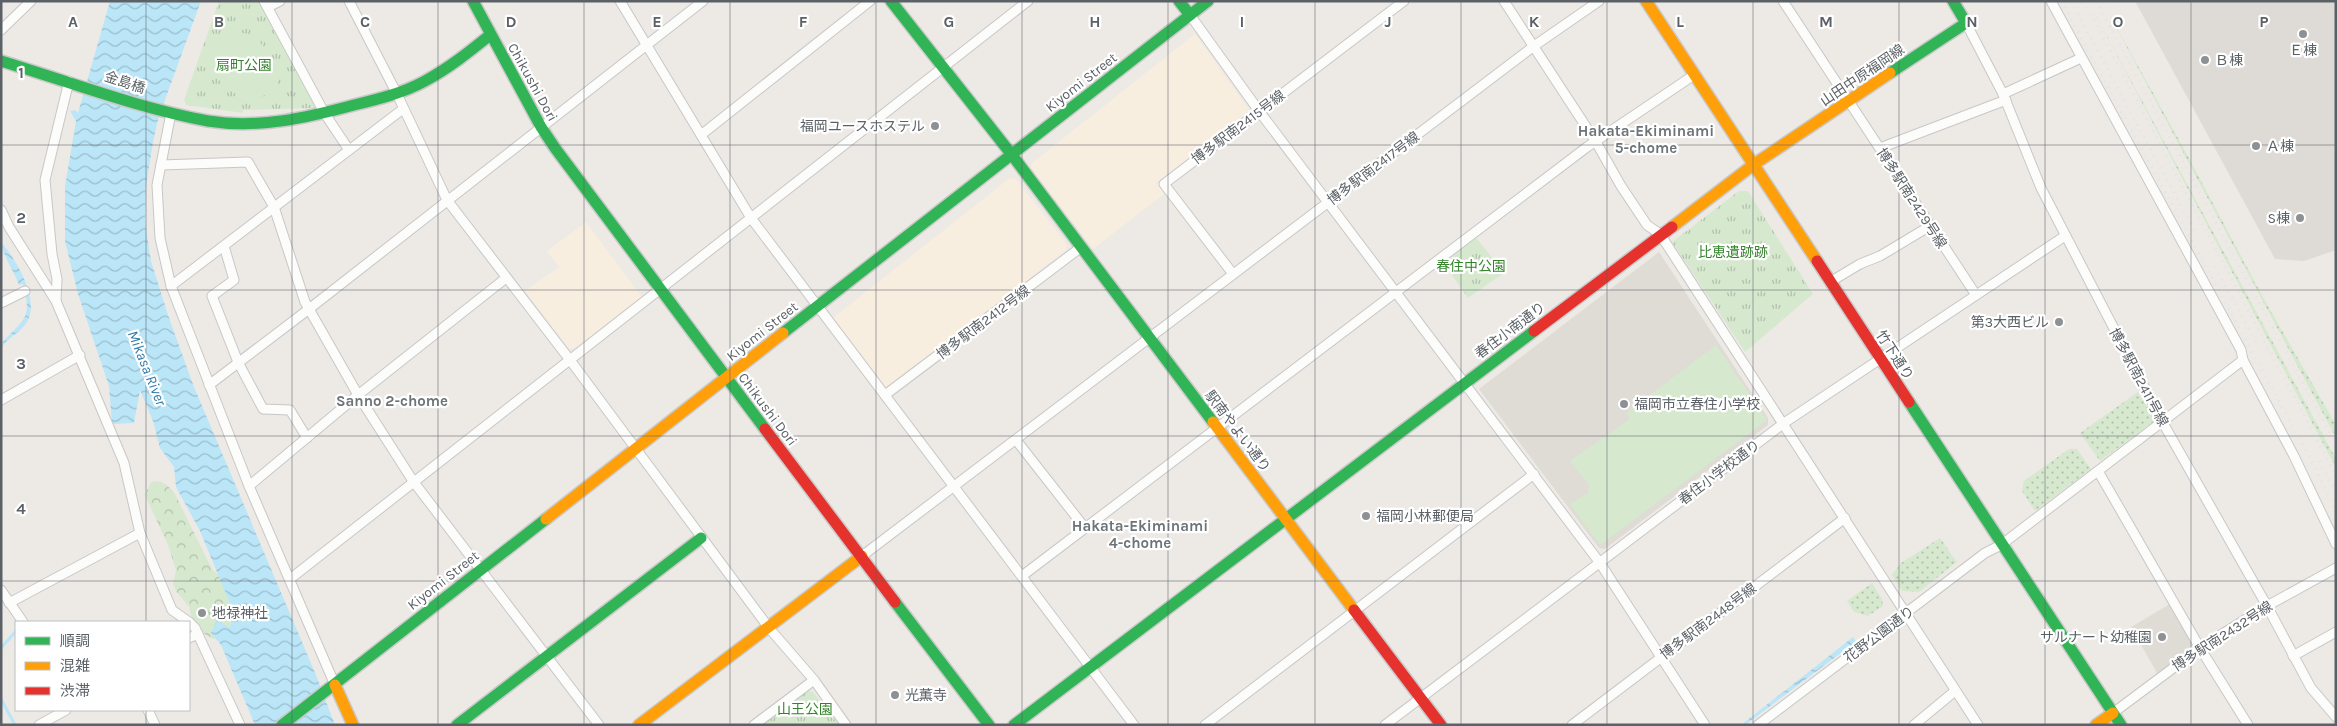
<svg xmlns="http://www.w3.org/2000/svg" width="2337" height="726" font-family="Karla,'Noto Sans JP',sans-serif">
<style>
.commercial{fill:#f7eedf}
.industrial{fill:#dedbd7}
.education{fill:#dfdcd6}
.grass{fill:url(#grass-dots)}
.forest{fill:url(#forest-crowns)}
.park{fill:url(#park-tufts)}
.pitch{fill:#d6e9cf}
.water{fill:url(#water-waves)}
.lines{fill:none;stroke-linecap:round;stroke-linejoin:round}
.stream{stroke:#bae6f8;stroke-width:3}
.street-casing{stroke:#c8c7c7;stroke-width:11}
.fast-casing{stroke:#c9c9c9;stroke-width:14}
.slow-casing{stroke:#c9c9c9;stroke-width:14}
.jam-casing{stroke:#c9c9c9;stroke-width:14}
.street{stroke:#fcfcfb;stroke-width:9}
.fast{stroke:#30b455;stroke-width:11}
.slow{stroke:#ff9f0a;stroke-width:11}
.jam{stroke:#e5322d;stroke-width:11}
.rail{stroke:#e3e2e2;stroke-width:3;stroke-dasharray:1 6;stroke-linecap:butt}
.grid{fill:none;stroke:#5b6166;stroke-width:1;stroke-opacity:0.55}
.poi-dot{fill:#8e9193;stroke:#fff;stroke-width:2}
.labels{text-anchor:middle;stroke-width:4.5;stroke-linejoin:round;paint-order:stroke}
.poi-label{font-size:14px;fill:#5b6166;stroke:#fff;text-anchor:start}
.park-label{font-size:14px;fill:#34842c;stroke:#fff}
.street-label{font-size:14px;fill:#5b6166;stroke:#fff}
.neighbourhood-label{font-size:15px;font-weight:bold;fill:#6c7478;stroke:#fff}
.water-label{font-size:15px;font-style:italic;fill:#337ca8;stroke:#fff}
.grid-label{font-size:16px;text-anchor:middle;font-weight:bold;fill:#5b6166;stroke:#fff;stroke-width:4.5;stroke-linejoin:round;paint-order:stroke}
</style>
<defs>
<pattern id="grass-dots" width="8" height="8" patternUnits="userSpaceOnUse" patternTransform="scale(1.25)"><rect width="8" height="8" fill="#d6e9cf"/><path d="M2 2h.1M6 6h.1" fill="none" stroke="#b1c0ac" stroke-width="1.8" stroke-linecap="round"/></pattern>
<pattern id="forest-crowns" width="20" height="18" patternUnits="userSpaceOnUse" patternTransform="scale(1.25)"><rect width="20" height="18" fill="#d6e9cf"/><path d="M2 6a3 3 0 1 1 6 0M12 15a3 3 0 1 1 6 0" fill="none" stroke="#b1c0ac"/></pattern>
<pattern id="park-tufts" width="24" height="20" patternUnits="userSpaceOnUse" patternTransform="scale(1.25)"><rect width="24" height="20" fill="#d6e9cf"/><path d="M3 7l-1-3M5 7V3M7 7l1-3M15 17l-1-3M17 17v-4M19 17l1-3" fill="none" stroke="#b1c0ac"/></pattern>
<pattern id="water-waves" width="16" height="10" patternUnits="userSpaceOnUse" patternTransform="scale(1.25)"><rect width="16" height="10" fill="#bae6f8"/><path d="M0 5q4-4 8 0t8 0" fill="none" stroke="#9abecd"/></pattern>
</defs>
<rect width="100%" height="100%" fill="#edeae6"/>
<g class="commercial">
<polygon points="1195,34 1250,111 1156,183 1165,193 1093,249 1031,168 1032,163"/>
<polygon points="1010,178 1016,179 1067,245 1066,250 887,388 884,387 833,318"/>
<polygon points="586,222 642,297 575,348 569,348 525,291 559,267 547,251"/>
</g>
<polygon class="industrial" points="2135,1 2336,1 2336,250 2304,261 2275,259"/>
<g class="education">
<polygon points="1659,252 1768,418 1768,425 1605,549 1599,548 1479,389"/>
<polygon points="2170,604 2193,647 2192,652 2157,673 2131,627"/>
</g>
<g class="grass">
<polygon points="2088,1 2336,459 2336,468"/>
<polygon points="2102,1 2184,149 2264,299 2336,425 2336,438"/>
<polygon points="2138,392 2154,418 2153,422 2100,461 2080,433"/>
<polygon points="2069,449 2077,449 2091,469 2035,511 2022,491 2024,481"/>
<polygon points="1940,538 1957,562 1919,592 1902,591 1892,575 1901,563"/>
<polygon points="1872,583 1882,599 1883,606 1868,616 1854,612 1847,601"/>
</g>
<polygon class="forest" points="158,481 166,484 175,494 212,569 228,583 239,610 225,638 213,639 203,633 192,620 189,607 176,591 173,584 176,570 168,545 145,495 151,482"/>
<g class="park">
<polygon points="219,1 259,1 266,10 316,108 243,110 243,113 187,105 184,100"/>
<polygon points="1739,191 1748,191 1813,294 1745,352 1672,242"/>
<polygon points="1475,236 1504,273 1468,298 1442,261"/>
<polygon points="804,690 813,692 839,725 759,725"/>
</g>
<g class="pitch">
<path d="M244,33c3,1 8,2 11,4 4,3 7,8 10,12 11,13 23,34 2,45 -36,18 -75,-35 -45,-55 6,-4 15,-4 22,-6z"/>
<polygon points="1716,345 1767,420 1600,545 1570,504 1588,493 1589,485 1570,461 1630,419 1626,413"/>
</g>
<g class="water">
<polygon points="110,1 201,1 158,119 152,148 146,186 145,221 151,261 168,315 194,387 316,675 335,725 255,725 221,645 211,633 217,620 230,628 233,611 200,531 176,487 174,467 160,448 153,421 140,390 134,423 112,424 109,386 78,294 65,241 65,186 76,121 70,111 75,110 78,113"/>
<path d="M1,242c15,17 38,56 27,78 -6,12 -20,17 -27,28l1,-5c21,-24 31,-23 21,-59l-4,1c-4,-12 -18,-33 -18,-43z"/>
<polygon points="1853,637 1856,642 1850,646 1745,725 1741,725"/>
</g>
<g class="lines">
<g class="stream">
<polyline points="1,648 16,631"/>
<polyline points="1,699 15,725"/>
</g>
<defs>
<g id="street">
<polyline points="264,1 325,114 349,150"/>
<polyline points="349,1 397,94 447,200 570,360 769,628 814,680 846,725"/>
<polyline points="620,1 751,218 1134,725"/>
<polyline points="1504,1 1596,142 1621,186 1647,225 1660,234 1978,725"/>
<polyline points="1783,1 1976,295"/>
<polyline points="2051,1 2241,350 2243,360 2294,456 2336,544"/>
<polyline points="268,7 280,1"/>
<polyline points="1190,15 1259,111 1600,563 1705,725"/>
<polyline points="1966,23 2003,94 2041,188 2163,423 2267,606 2311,688 2336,717"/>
<polyline points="1,30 31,1"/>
<polyline points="2003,94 2081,58"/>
<polyline points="171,113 157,185 160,238 171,286 249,486 335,685"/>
<polyline points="701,135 870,1"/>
<polyline points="1880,148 2006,100"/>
<polyline points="161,165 248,162 274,207 305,302 358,395 413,481 599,725"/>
<polyline points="1,210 9,227 56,301 124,463 140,533 172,610 189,622"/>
<polyline points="224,246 234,280 212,296 238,362 263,409 290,410 307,438"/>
<polyline points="1233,274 1164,184 1404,1"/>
<polyline points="1830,282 1860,264 1880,256 1930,226"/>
<polyline points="171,286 403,109"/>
<polyline points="56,300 57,279 52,254 45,180 69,81"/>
<polyline points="1,303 25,291"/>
<polyline points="209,385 309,309 703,1"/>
<polyline points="885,395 1080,248"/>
<polyline points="1,400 80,355"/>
<polyline points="1016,440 1085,528"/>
<polyline points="2098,471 2200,648 2248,725"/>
<polyline points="249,486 358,395 506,278"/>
<polyline points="862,556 1534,46 1599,1"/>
<polyline points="1022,576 1587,147 1694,75"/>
<polyline points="290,579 1028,1"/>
<polyline points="1,590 23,622"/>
<polyline points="9,603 140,533"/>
<polyline points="189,622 195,628 240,725"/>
<polyline points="189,638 198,634"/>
<polyline points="2293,656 2336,632"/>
<polyline points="148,710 155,725"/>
<polyline points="2113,713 2200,648 2267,606 2336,568"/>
<polyline points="39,725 66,710"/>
<polyline points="754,725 814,680"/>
<polyline points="1205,725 1534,474"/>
<polyline points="1385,725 1784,423 2065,236"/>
<polyline points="1572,725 1845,518"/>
<polyline points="1758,725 1985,553 2001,545 2243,360"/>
<polyline points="1914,725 1955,691"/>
</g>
<g id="fast">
<polyline points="473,1 541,127 555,148 765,429"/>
<polyline points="891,1 1012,155 1213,422"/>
<polyline points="1179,1 1190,15"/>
<path d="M1,61c66,20 140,48 207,60 50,8 98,-3 146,-16 25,-6 49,-12 71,-24 24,-13 44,-29 65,-46"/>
<polyline points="1890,73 1966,23 1953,1"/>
<polyline points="783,333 1208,1"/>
<polyline points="1909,402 2121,725"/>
<polyline points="895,602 989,725"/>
<polyline points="282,725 546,519"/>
<polyline points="457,725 701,538"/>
<polyline points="1014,725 1534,331"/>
</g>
<g id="slow">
<polyline points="1646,1 1817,261"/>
<polyline points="1672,227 1753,165 1890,73"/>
<polyline points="1213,422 1354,610"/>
<polyline points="546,519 783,333"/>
<polyline points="335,685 353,725"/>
<polyline points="639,725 862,556"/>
<polyline points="2096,725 2113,713"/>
</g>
<g id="jam">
<polyline points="1817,261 1909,402"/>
<polyline points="1534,331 1672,227"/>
<polyline points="765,429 895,602"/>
<polyline points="1354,610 1441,725"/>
</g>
</defs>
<use href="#street" class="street-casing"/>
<use href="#fast" class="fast-casing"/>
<use href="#slow" class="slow-casing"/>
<use href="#jam" class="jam-casing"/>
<use href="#street" class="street"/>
<use href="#fast" class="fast"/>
<use href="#slow" class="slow"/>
<use href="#jam" class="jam"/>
<g class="rail">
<polyline points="2061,1 2310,458 2336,511"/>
<polyline points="2071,1 2194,230"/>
<polyline points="2084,1 2336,475"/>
<polyline points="2096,1 2336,444"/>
<polyline points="2215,267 2257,344"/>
<polyline points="2319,461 2336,493"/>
</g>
</g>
<path class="grid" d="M146,1v621M292,1v724M438,1v724M584,1v724M730,1v724M876,1v724M1022,1v724M1168,1v724M1315,1v724M1461,1v724M1607,1v724M1753,1v724M1899,1v724M2045,1v724M2191,1v724M1,145h2335M1,290h2335M1,436h2335M1,581h2335M146,710v15"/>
<g class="poi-dot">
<circle cx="2303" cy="34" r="5"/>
<circle cx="2205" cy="60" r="5"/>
<circle cx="935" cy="126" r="5"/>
<circle cx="2256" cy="146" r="5"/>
<circle cx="2300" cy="218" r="5"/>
<circle cx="2059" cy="322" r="5"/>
<circle cx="1624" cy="404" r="5"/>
<circle cx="1366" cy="516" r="5"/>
<circle cx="202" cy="613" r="5"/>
<circle cx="2162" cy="637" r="5"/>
<circle cx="895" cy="695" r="5"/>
</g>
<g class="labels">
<g class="poi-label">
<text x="2303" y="55" text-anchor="middle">Ｅ棟</text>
<text x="2215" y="65">Ｂ棟</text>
<text x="925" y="131" text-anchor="end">福岡ユースホステル</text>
<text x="2266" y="151">Ａ棟</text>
<text x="2290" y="223" text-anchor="end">S棟</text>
<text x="2049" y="327" text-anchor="end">第3大西ビル</text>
<text x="1634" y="409">福岡市立春住小学校</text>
<text x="1376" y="521">福岡小林郵便局</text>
<text x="212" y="618">地禄神社</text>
<text x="2152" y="642" text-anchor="end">サルナート幼稚園</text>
<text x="905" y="700">光薫寺</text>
</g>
<g class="park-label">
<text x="244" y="70">扇町公園</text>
<text x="1733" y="257">比恵遺跡跡</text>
<text x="1471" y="271">春住中公園</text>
<text x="805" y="714">山王公園</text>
</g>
<g class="street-label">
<text transform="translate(1862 75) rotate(-34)" y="5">山田中原福岡線</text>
<text transform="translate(125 82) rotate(18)" y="5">金島橋</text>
<text transform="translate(533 82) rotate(61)" y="5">Chikushi Dori</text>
<text transform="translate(1081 82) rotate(-38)" y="5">Kiyomi Street</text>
<text transform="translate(1238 127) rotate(-37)" y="5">博多駅南2415号線</text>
<text transform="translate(1373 168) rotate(-37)" y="5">博多駅南2417号線</text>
<text transform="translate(1912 198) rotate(57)" y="5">博多駅南2429号線</text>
<text transform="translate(983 322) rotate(-37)" y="5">博多駅南2412号線</text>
<text transform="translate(1510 330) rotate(-37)" y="5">春住小南通り</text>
<text transform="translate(762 331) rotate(-38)" y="5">Kiyomi Street</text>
<text transform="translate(1895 355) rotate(57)" y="5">竹下通り</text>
<text transform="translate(2139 377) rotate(62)" y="5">博多駅南2411号線</text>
<text transform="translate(768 409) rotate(53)" y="5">Chikushi Dori</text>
<text transform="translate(1238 431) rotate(53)" y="5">駅南やよい通り</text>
<text transform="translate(1719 472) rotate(-37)" y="5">春住小学校通り</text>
<text transform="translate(443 580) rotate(-38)" y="5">Kiyomi Street</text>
<text transform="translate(1708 621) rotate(-37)" y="5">博多駅南2448号線</text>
<text transform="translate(1879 634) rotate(-37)" y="5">花野公園通り</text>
<text transform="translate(2222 636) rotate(-33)" y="5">博多駅南2432号線</text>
</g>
<g class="neighbourhood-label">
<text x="1646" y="136">Hakata-Ekiminami<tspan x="1646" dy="17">5-chome</tspan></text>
<text x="392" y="406">Sanno 2-chome</text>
<text x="1140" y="531">Hakata-Ekiminami<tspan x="1140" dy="17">4-chome</tspan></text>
</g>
<g class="water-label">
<text transform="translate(147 368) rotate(68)" y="5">Mikasa River</text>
</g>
</g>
<g class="grid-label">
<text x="73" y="27">A</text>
<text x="219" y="27">B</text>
<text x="365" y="27">C</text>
<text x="511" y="27">D</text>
<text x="657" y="27">E</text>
<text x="803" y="27">F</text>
<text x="949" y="27">G</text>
<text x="1095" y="27">H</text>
<text x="1242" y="27">I</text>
<text x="1388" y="27">J</text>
<text x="1534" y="27">K</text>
<text x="1680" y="27">L</text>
<text x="1826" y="27">M</text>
<text x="1972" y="27">N</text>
<text x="2118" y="27">O</text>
<text x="2264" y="27">P</text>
<text x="21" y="78">1</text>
<text x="21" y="223">2</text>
<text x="21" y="369">3</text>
<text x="21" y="514">4</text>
</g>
<rect width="2337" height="726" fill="none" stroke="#5b6166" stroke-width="5"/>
<rect x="15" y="621" width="175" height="90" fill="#ffffff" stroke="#bdc0c2"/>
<rect x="25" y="637" width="25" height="8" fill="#30b455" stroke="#bdc0c2"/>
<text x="60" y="646" font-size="15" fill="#5b6166">順調</text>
<rect x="25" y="662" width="25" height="8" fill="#ff9f0a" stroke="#bdc0c2"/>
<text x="60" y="671" font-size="15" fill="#5b6166">混雑</text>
<rect x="25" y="687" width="25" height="8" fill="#e5322d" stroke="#bdc0c2"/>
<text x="60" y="696" font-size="15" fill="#5b6166">渋滞</text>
</svg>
